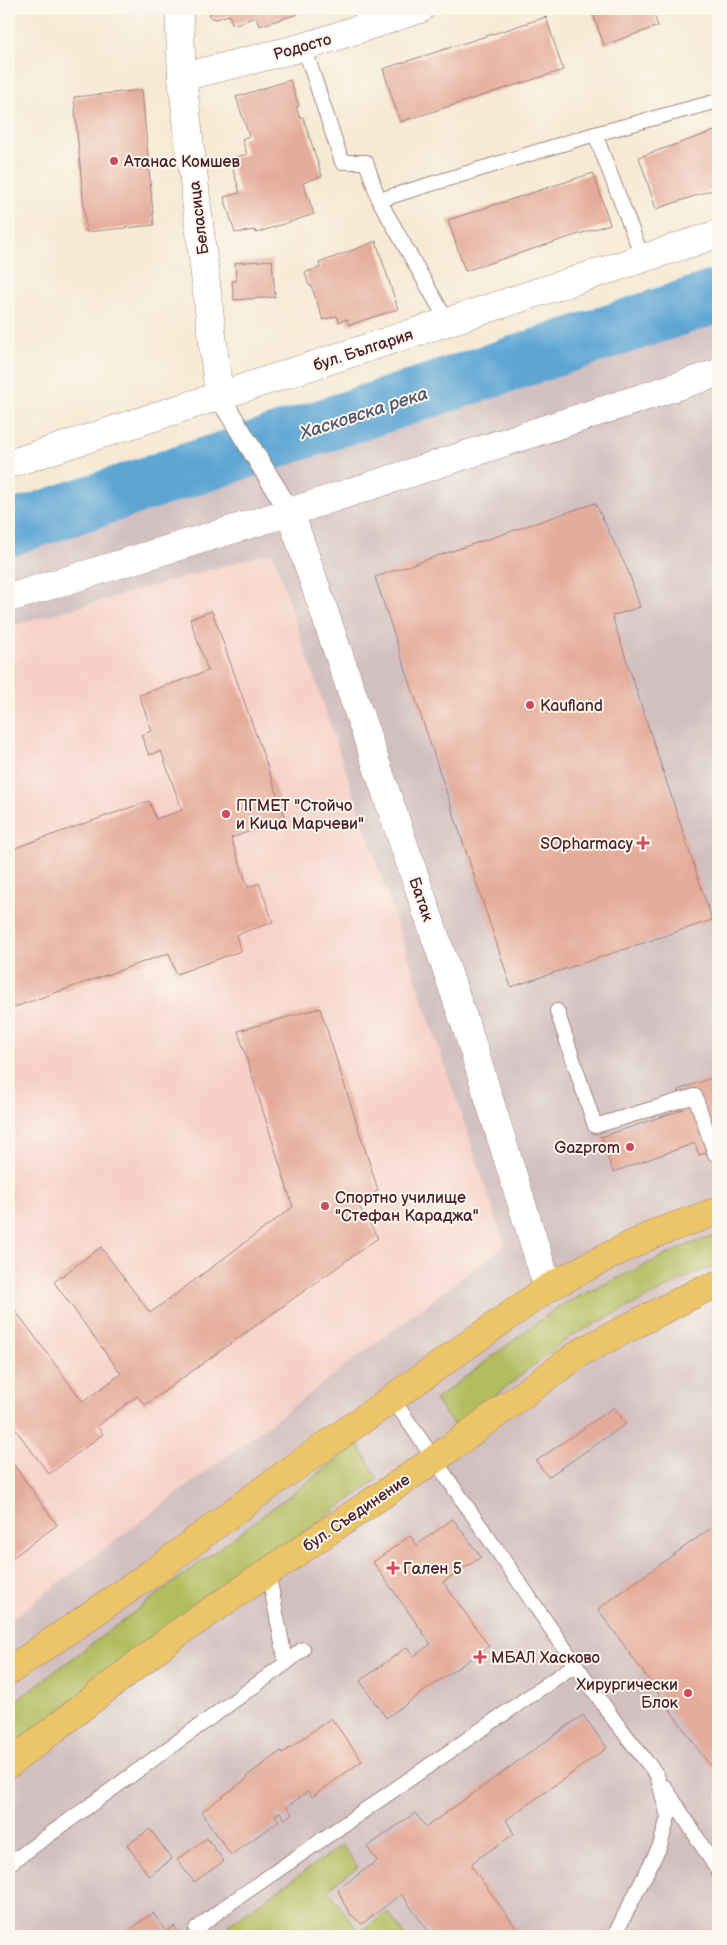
<svg xmlns="http://www.w3.org/2000/svg" width="727" height="1945" font-family="'Balsamiq Sans',sans-serif">
<style>
.built{fill:#f7d1c8}
.industrial{fill:#d2bfc0}
.green{fill:#b1bd5f;stroke:#7e6e45}
.lines{fill:none;stroke-linecap:round;stroke-linejoin:round}
.river{stroke:#5da6d4;stroke-width:54}
.building{fill:#e5ab9a}
.service-casing{stroke:#a08480;stroke-width:16}
.pedestrian-casing{stroke:#a08480;stroke-width:22}
.minor-casing{stroke:#a08480;stroke-width:29}
.tertiary-casing{stroke:#a08480;stroke-width:29}
.primary-casing{stroke:#a08480;stroke-width:29}
.service{stroke:#fff;stroke-width:14}
.pedestrian{stroke:#fff;stroke-width:20}
.minor{stroke:#fff;stroke-width:28}
.tertiary{stroke:#fff;stroke-width:28}
.primary{stroke:#ecc569;stroke-width:28}
.poi-dot{fill:#d1495b;stroke:#fbf7ec;stroke-width:2}
.labels{text-anchor:middle;stroke-width:4;stroke-linejoin:round;paint-order:stroke}
.street-label{font-size:16px;fill:#4a1f2b;stroke:#fbf7ec}
.poi-label{font-size:16px;fill:#4a1f2b;stroke:#fbf7ec;text-anchor:start}
.water-label{font-size:18px;font-style:italic;fill:#52556f;stroke:#fbf7ec}
</style>
<rect width="100%" height="100%" fill="#fbf7ec"/>
<filter id="ink" filterUnits="userSpaceOnUse"><feTurbulence type="fractalNoise" baseFrequency=".02" numOctaves="2"/><feDisplacementMap in="SourceGraphic" scale="10" xChannelSelector="R" yChannelSelector="G"/><feConvolveMatrix kernelMatrix="1 2 1 2 8 2 1 2 1" color-interpolation-filters="sRGB"/></filter>
<filter id="wash" filterUnits="userSpaceOnUse"><feTurbulence type="fractalNoise" baseFrequency=".0096" numOctaves="4" result="noise"/><feDisplacementMap in="SourceGraphic" scale="20" xChannelSelector="R" yChannelSelector="G"/><feGaussianBlur stdDeviation="1.12" result="paint"/><feColorMatrix in="noise" values="0 0 0 0 0 0 0 0 0 0 0 0 0 0 0 0 0 1.4 0 .05"/><feComposite in="paint" operator="in"/></filter>
<g filter="url(#wash)">
<rect width="100%" height="100%" fill="#f6ead4"/>
<polygon class="built" points="272,552 505,1245 9,1621 9,627"/>
<polygon class="industrial" points="718,315 718,1936 9,1936 9,1621 505,1245 272,552 9,627 9,512 111,493 174,475 282,431 613,341"/>
<g class="green">
<polygon points="718,1235 718,1266 698,1272 571,1336 455,1427 435,1400 559,1306 687,1245"/>
<polygon points="358,1444 378,1479 9,1749 9,1706"/>
<polygon points="342,1845 358,1867 328,1889 359,1932 388,1912 405,1936 236,1936 228,1925"/>
</g>
<g class="lines">
<polyline class="river" points="9,529 718,296"/>
</g>
<g id="blocks">
<g class="building">
<polygon points="210,9 296,9 298,14 259,26 256,17 233,25 229,15 216,19 210,17"/>
<polygon points="591,9 652,9 658,26 604,45"/>
<polygon points="546,17 563,70 400,122 383,69"/>
<polygon points="290,80 299,106 296,107 300,118 303,117 322,176 303,183 314,214 256,233 255,230 235,233 224,197 240,193 230,159 247,154 242,139 249,136 236,97"/>
<polygon points="142,90 154,225 86,232 74,97"/>
<polygon points="718,130 718,188 656,209 639,157"/>
<polygon points="593,173 610,224 465,271 448,220"/>
<polygon points="376,241 398,309 349,325 347,319 339,322 337,316 323,320 311,285 309,286 305,272 320,268 319,263"/>
<polygon points="272,260 275,297 234,300 232,281 236,281 235,263"/>
<polygon points="595,503 629,573 640,607 612,616 712,920 511,987 375,577"/>
<polygon points="212,611 286,819 231,838 248,887 259,883 273,922 236,935 241,951 176,974 169,953 9,1009 9,850 149,801 156,819 182,810 161,751 149,755 141,735 152,731 139,695 208,671 190,619"/>
<polygon points="320,1008 378,1190 358,1205 378,1238 145,1405 137,1396 97,1426 103,1434 49,1474 9,1421 9,1302 83,1402 121,1374 54,1282 101,1247 150,1313 293,1207 238,1031"/>
<polygon points="712,1078 718,1096 718,1149 699,1155 695,1143 613,1172 601,1137 684,1109 678,1090"/>
<polygon points="614,1407 626,1424 548,1477 536,1461"/>
<polygon points="12,1462 57,1525 9,1560 9,1464"/>
<polygon points="453,1519 481,1557 443,1582 489,1646 386,1718 360,1681 407,1647 414,1656 431,1644 373,1562 410,1536 417,1545"/>
<polygon points="718,1523 718,1777 598,1609"/>
<polygon points="583,1715 607,1748 506,1820 514,1834 473,1862 472,1867 522,1936 432,1936 401,1894 362,1924 350,1914 343,1902 338,1889 377,1861 367,1847 415,1813 426,1827"/>
<polygon points="331,1718 362,1761 312,1797 308,1791 287,1807 292,1814 285,1819 280,1812 275,1815 279,1821 231,1855 201,1812 248,1778 247,1776 281,1751 283,1753"/>
<polygon points="150,1829 172,1859 149,1876 127,1845"/>
<polygon points="207,1838 224,1861 194,1882 177,1860"/>
<polygon points="153,1913 166,1932 174,1926 181,1936 120,1936"/>
</g>
</g>
</g>
<g filter="url(#ink)">
<use href="#blocks" fill-opacity="0" stroke="#a08480" stroke-width="1"/>
<g class="lines">
<defs>
<g id="service">
<polyline points="304,47 342,162 366,162 379,200 595,134 718,101"/>
<polyline points="595,134 643,259"/>
<polyline points="379,200 447,321"/>
<polyline points="557,1011 595,1126 695,1096 715,1154 718,1154"/>
<polyline points="392,1398 614,1720 657,1775 668,1817 660,1846 614,1936"/>
<polyline points="286,1663 303,1649"/>
<polyline points="665,1787 718,1871"/>
<polyline points="9,1864 286,1663 268,1572"/>
<polyline points="202,1936 196,1929 226,1906 576,1664"/>
</g>
<polyline id="pedestrian" points="219,396 290,512"/>
<g id="minor">
<polyline points="179,9 182,77 219,396"/>
<polyline points="182,77 304,47 420,9"/>
<polyline points="290,512 470,1038 548,1288"/>
</g>
<g id="tertiary">
<polyline points="9,464 718,234"/>
<polyline points="9,598 290,512 718,373"/>
</g>
<g id="primary">
<polyline points="9,1671 152,1573 267,1487 548,1288 600,1260 656,1233 718,1211"/>
<polyline points="9,1764 174,1636 435,1459 581,1352 702,1290 718,1285"/>
</g>
</defs>
<use href="#service" class="service-casing"/>
<use href="#pedestrian" class="pedestrian-casing"/>
<use href="#minor" class="minor-casing"/>
<use href="#tertiary" class="tertiary-casing"/>
<use href="#primary" class="primary-casing"/>
<use href="#service" class="service"/>
<use href="#pedestrian" class="pedestrian"/>
<use href="#minor" class="minor"/>
<use href="#tertiary" class="tertiary"/>
<use href="#primary" class="primary"/>
</g>
</g>
<g class="poi-dot">
<circle cx="114" cy="161" r="5"/>
<circle cx="530" cy="705" r="5"/>
<circle cx="226" cy="814" r="5"/>
<path d="M640.5 835.5h5v5h5v5h-5v5h-5v-5h-5v-5h5z"/>
<circle cx="630" cy="1147" r="5"/>
<circle cx="325" cy="1206" r="5"/>
<path d="M390.5 1560.5h5v5h5v5h-5v5h-5v-5h-5v-5h5z"/>
<path d="M477.5 1649.5h5v5h5v5h-5v5h-5v-5h-5v-5h5z"/>
<circle cx="688" cy="1693" r="5"/>
</g>
<g class="labels">
<g class="street-label">
<text transform="translate(302 46) rotate(-16)" y="6">Родосто</text>
<text transform="translate(198 218) rotate(-97)" y="6">Беласица</text>
<text transform="translate(363 349) rotate(-18)" y="6">бул. България</text>
<text transform="translate(422 899) rotate(71)" y="6">Батак</text>
<text transform="translate(356 1512) rotate(-34)" y="6">бул. Съединение</text>
</g>
<g class="poi-label">
<text x="124" y="167">Атанас Комшев</text>
<text x="540" y="711">Kaufland</text>
<text x="236" y="811">ПГМЕТ "Стойчо<tspan x="236" dy="18">и Кица Марчеви"</tspan></text>
<text x="633" y="849" text-anchor="end">SOpharmacy</text>
<text x="620" y="1153" text-anchor="end">Gazprom</text>
<text x="335" y="1203">Спортно училище<tspan x="335" dy="18">"Стефан Караджа"</tspan></text>
<text x="403" y="1574">Гален 5</text>
<text x="491" y="1663">МБАЛ Хасково</text>
<text x="678" y="1690" text-anchor="end">Хирургически<tspan x="678" dy="18">Блок</tspan></text>
</g>
<g class="water-label">
<text transform="translate(364 413) rotate(-18)" y="6">Хасковска река</text>
</g>
</g>
<rect width="727" height="1945" fill="none" stroke="#fbf7ec" stroke-width="30"/>
</svg>
